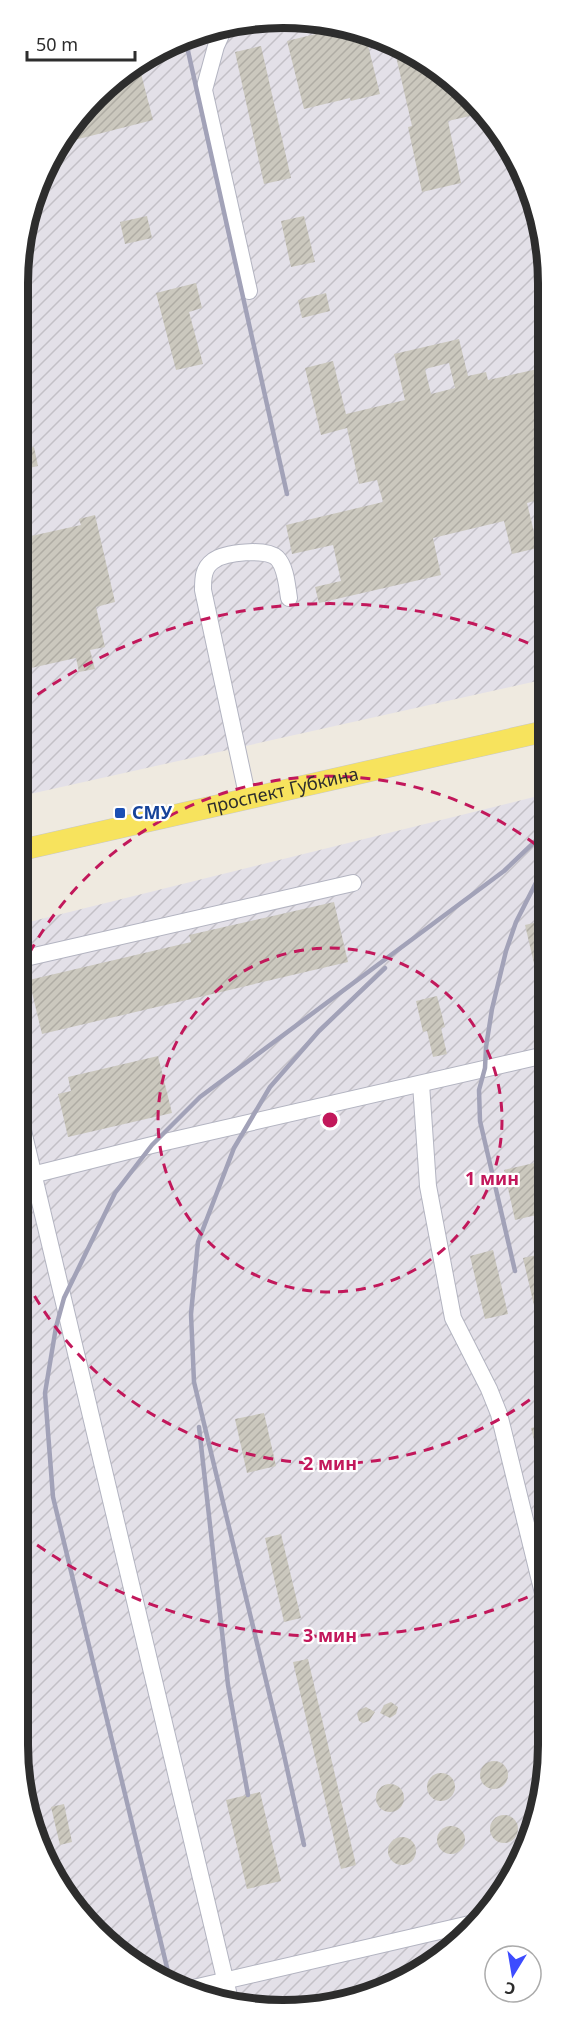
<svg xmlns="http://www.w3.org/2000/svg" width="567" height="2028" font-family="'Noto Sans',sans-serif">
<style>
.industrial{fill:url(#industrial-furrows)}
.building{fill:url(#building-hatch);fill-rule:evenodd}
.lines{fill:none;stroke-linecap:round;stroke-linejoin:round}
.minor-casing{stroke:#b3b4c1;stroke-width:18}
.major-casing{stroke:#c8c8c8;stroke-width:22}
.minor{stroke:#fff;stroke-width:16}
.major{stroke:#f7e35d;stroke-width:21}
.rail{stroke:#a2a2b8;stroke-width:4.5}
.ring{fill:none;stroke:#c2185b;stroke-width:3;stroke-dasharray:10 8}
.transit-dot{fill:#1a4fb4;stroke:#fff;stroke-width:2}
.labels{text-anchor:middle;stroke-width:4.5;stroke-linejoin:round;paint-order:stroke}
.street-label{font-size:18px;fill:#2d2d2d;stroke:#fff}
.transit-label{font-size:18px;font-weight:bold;fill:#164399;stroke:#fff;text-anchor:start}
.rim{fill:none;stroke:#2d2d2d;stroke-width:8}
.centre{fill:#c2185b;stroke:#fff;stroke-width:3}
.ring-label{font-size:18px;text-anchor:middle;font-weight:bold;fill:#c2185b;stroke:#fff;stroke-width:4.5;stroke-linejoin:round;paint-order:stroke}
</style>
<defs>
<pattern id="industrial-furrows" width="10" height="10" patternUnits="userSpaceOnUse" patternTransform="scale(1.5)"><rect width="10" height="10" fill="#e3e0e8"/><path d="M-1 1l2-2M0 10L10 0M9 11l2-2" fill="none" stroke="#c3c0c7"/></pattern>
<pattern id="building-hatch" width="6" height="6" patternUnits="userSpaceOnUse" patternTransform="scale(1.5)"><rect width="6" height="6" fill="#cbc8be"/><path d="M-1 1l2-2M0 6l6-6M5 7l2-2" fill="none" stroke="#afaca4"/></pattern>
</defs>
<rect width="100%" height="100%" fill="#efeae0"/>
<g class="industrial">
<polygon points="231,23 335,23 401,46 471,96 522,166 547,249 546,679 21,796 23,232 63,136 136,63"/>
<polygon points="546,794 544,1796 513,1878 445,1955 369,1996 266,2009 166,1983 84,1920 38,1846 18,1744 21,924"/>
</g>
<g class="building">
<polygon points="334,23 365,33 380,94 351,101 350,98 304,109 287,41 336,29"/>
<polygon points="261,46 291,178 264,184 235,52"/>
<polygon points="406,49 464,91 470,116 448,121 461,183 422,192 408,127 412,126 395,52"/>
<polygon points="138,62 153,120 59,144 63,136"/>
<polygon points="147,216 152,238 125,244 120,222"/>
<polygon points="304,216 315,262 291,267 281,221"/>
<polygon points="196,283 202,308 189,312 203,364 176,370 156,293"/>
<polygon points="326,293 330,311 302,318 298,300"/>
<path d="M459,339l9,37 18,-4 2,8 59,-13 -1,131 -19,5 7,29 12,-3v17l-34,8 -8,-33 -71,17 8,37 -122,28 -4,-16 26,-6 -8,-36 -41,9 -6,-29 97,-23 -6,-22 -18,4 -12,-56 -26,7 -16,-67 28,-7 13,53 59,-14 -11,-46zM449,363l6,25 -24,6 -6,-25z"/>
<polygon points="34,447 38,466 25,469 22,449"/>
<polygon points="95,515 115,602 96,607 105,647 90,650 95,669 79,672 76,658 22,670 22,538 81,525 79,519"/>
<polygon points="334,902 348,962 42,1034 29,980 191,942 189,935"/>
<polygon points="546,920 545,993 541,993 525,925"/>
<polygon points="437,996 445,1027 441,1028 447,1054 433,1057 427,1031 423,1032 416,1001"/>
<polygon points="158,1056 172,1113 68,1137 58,1094 71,1091 68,1077"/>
<polygon points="543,1161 545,1172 545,1213 515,1220 504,1170"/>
<polygon points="493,1250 508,1314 485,1319 470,1256"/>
<polygon points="545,1253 545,1331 540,1331 523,1258"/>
<polygon points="264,1413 276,1466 247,1473 235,1419"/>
<polygon points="545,1425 545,1464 540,1464 531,1428"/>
<polygon points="281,1534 301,1618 284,1622 265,1538"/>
<polygon points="308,1659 356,1865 341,1869 293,1662"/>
<polygon points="391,1702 398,1707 396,1714 390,1718 380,1713 384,1705"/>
<polygon points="366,1707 375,1712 369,1721 363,1723 359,1721 357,1714 359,1710"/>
<circle cx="494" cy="1775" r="14"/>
<circle cx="441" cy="1787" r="14"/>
<circle cx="390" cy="1798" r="14"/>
<polygon points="260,1792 281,1881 247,1889 226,1800"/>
<polygon points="64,1804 72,1842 60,1845 51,1807"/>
<circle cx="504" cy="1829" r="14"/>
<circle cx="451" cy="1840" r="14"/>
<circle cx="402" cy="1851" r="14"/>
</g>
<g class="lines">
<defs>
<g id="minor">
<polyline points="225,26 216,46 204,90 249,291"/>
<path d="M248,799l-45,-209c0,-11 0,-22 10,-29 12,-9 53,-13 64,-3 9,9 10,28 12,40"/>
<polyline points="21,959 353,883"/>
<polyline points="421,1084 428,1186 453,1318 489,1389 499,1414 544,1597"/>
<polyline points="20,1118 230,2000"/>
<polyline points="20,1178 152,1145 545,1055"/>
<polyline points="189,1989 474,1923"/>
</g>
<g id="major">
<path id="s1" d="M21,850l525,-119"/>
</g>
</defs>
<use href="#minor" class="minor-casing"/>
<use href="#major" class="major-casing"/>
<use href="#minor" class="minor"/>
<use href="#major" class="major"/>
<g class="rail">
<polyline points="186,42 287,494"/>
<polyline points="515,1271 480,1121 479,1090 485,1068 486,1047 492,1009 506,951 516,922 546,863"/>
<polyline points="199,1427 228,1685 248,1795"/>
<polyline points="304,1845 284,1755 194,1382 191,1314 198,1242 234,1148 270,1087 319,1031 385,968"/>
<polyline points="171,1984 53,1497 45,1393 56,1327 64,1298 115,1193 152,1145 200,1097 504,871 546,831"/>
</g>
</g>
<g class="ring">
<circle cx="330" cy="1120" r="172"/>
<path d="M544 1389A344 344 0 0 1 21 1271M21 969A344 344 0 0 1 544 851"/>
<path d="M544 1590A516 516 0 0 1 19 1532M23 705A516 516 0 0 1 544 650"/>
</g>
<rect class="transit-dot" x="114" y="807" width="12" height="12" rx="3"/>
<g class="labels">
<g class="street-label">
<text dy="6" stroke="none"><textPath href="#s1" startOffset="268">проспект Губкина</textPath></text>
</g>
<g class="transit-label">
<text x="132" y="819">СМУ</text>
</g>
</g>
<path d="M0 0H567V2028H0ZM283 28H283A255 255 0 0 1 538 283V1745A255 255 0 0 1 283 2000H283A255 255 0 0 1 28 1745V283A255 255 0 0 1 283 28Z" fill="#fff" fill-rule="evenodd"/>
<path class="rim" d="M283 28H283A255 255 0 0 1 538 283V1745A255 255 0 0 1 283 2000H283A255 255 0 0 1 28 1745V283A255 255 0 0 1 283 28Z"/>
<circle cx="330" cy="1120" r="9" class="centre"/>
<g class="ring-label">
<text x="492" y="1185">1 мин</text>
<text x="330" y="1470">2 мин</text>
<text x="330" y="1642">3 мин</text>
</g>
<g transform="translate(513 1974) rotate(191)"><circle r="28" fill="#ffffff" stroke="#ababab" stroke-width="1.5"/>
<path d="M0-4.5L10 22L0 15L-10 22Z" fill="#3d4cff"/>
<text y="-9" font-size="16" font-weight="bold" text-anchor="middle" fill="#2d2d2d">С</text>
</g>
<path d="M27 51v9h108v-9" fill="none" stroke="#2d2d2d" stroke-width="3"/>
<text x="36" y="51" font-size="18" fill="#2d2d2d" stroke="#ffffff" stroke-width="4.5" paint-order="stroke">50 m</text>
</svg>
